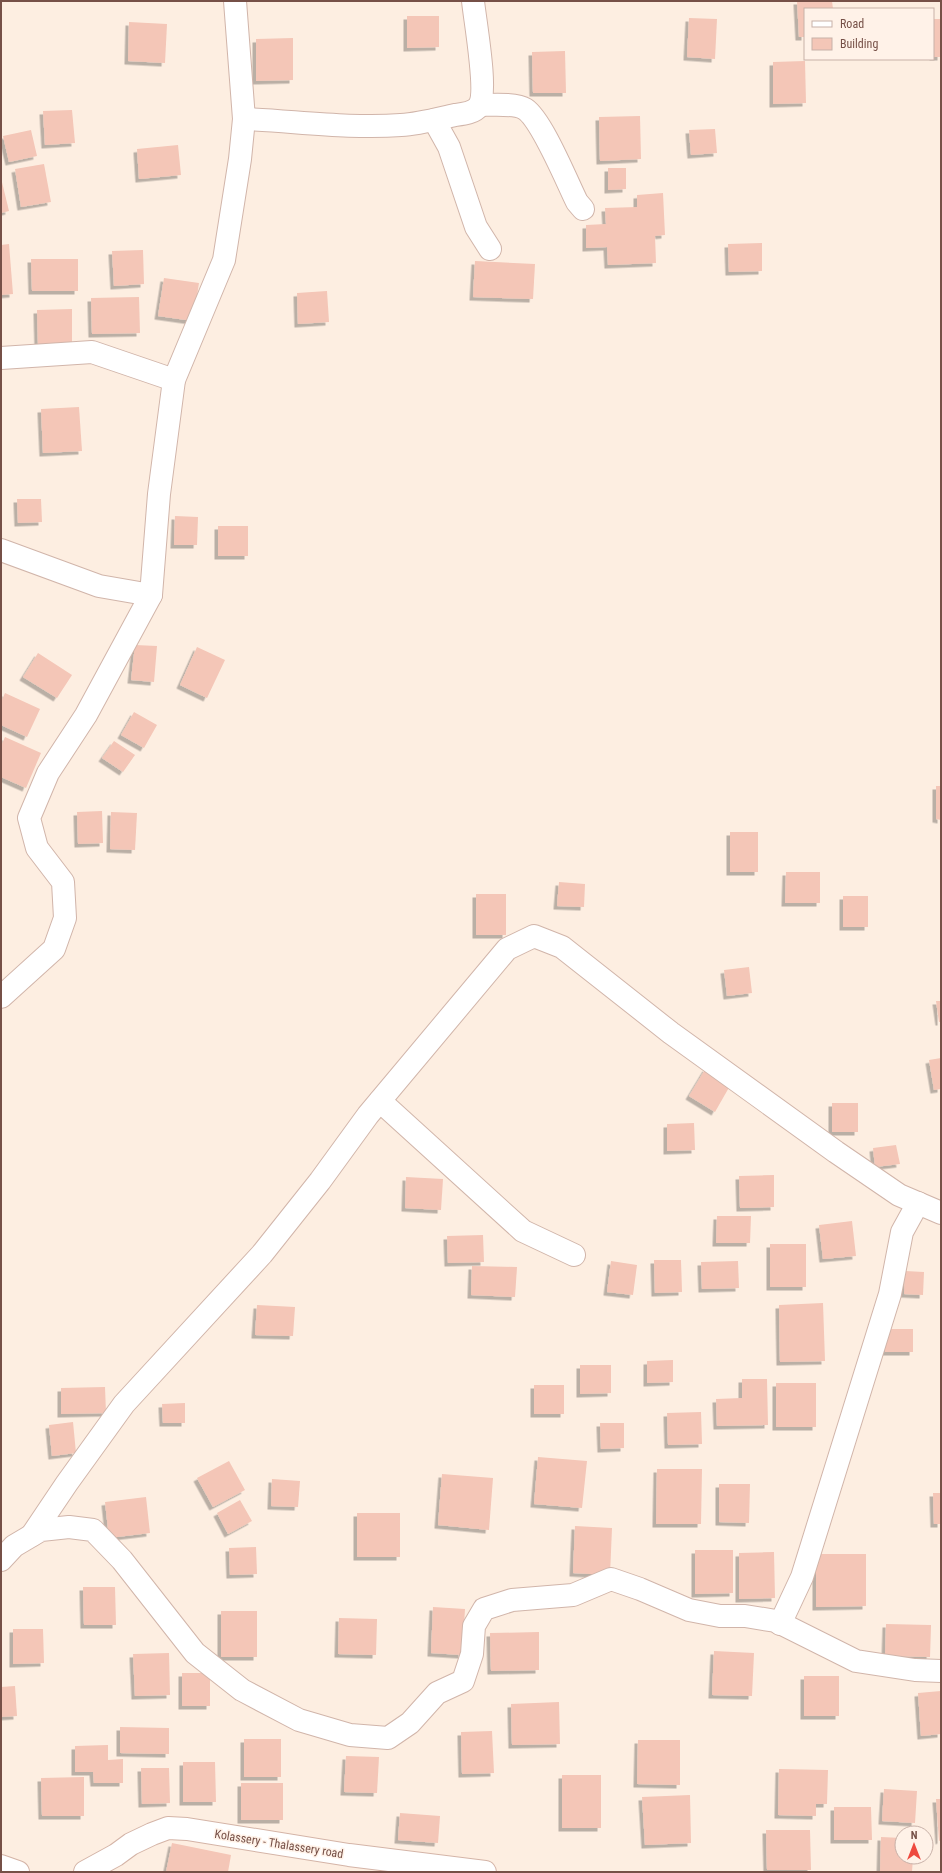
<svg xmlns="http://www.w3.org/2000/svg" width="942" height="1873" font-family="'Roboto Condensed',sans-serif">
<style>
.building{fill:#f4c6b7;filter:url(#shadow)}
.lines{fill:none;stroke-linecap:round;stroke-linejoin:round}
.minor-casing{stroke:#d1b5aa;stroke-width:24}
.tertiary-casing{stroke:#d1b5aa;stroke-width:24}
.secondary-casing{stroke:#d4b4a7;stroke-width:24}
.minor{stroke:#fff;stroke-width:22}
.tertiary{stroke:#fff;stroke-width:22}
.secondary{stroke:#fff;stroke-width:22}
.labels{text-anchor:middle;stroke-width:3;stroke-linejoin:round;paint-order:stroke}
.street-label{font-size:12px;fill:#765047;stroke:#fff2e8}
</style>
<defs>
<filter id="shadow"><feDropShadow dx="-3.5" dy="3.5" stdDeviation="0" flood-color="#0004"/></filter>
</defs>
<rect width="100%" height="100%" fill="#fdeee1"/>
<g class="building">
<polygon points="797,1 832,1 833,9 805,9 805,37 799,37"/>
<polygon points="407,16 439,16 439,47 407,48"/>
<polygon points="689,18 717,19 715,59 687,57"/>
<rect x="933" y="19" width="8" height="38"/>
<polygon points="129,22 167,24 165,63 128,61"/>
<polygon points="293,38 293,80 256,81 256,39"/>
<polygon points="565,51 566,93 533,93 532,52"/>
<polygon points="805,61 806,103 773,104 773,62"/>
<polygon points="72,110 75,143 45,145 43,111"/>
<polygon points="640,116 641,159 600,161 599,117"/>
<polygon points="715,129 717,153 691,155 689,130"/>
<polygon points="31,130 37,156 9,162 3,136"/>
<polygon points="178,145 181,175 139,179 137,149"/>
<polygon points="44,164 51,202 21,207 15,169"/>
<polygon points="608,168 626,168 626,189 608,190"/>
<polygon points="1,178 9,211 1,213"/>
<polygon points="663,193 665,235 655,236 656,263 608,265 607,247 586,248 586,225 606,224 605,208 637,207 637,195"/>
<polygon points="762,243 762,271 729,272 728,244"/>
<polygon points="9,244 13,294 1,295 1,245"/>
<polygon points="143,250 144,284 114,286 112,251"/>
<polygon points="31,259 78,259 78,291 32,291"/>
<polygon points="475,261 535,264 533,299 473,297"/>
<polygon points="164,278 199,283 193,321 158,316"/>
<polygon points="327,291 329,322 298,324 297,293"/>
<polygon points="139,297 140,333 92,334 91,298"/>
<polygon points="72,309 72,345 38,345 37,310"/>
<polygon points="79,407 82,451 43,453 41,409"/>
<polygon points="17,499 41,499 42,522 18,523"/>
<polygon points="175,516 198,517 197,545 174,545"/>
<rect x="218" y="526" width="30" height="30"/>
<polygon points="135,645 157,646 154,682 131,680"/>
<polygon points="197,647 225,660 207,698 180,685"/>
<polygon points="38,653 72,675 57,698 23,677"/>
<polygon points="5,693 40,709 27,737 1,725 1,702"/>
<polygon points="134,712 157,725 144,748 121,735"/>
<polygon points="5,737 41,753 26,788 1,777 1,746"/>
<polygon points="114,741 135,755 123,772 102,758"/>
<polygon points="936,786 941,786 941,820 936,819"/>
<polygon points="102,811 103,843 78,844 77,812"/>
<polygon points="111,812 137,813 135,850 110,849"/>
<rect x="730" y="832" width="28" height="40"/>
<polygon points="786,872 820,872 820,903 785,903"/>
<polygon points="559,882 585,884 584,907 557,906"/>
<rect x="476" y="894" width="30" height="41"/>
<rect x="843" y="896" width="25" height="31"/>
<polygon points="749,967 752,993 727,996 724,970"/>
<polygon points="936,1001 941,1001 941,1022 939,1022"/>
<polygon points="941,1058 941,1089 934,1090 929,1060"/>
<polygon points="706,1068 731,1084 715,1112 689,1096"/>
<rect x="832" y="1103" width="26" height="29"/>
<polygon points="694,1123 695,1150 667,1151 667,1124"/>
<polygon points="896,1145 900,1164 875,1167 873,1148"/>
<polygon points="774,1175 774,1207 740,1208 739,1176"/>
<polygon points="406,1177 443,1179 441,1210 405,1208"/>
<polygon points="717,1216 751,1216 750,1243 716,1243"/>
<polygon points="852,1221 856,1256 823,1259 819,1225"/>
<polygon points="483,1235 484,1262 448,1263 447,1236"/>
<rect x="770" y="1244" width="36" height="43"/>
<polygon points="654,1260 681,1260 682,1292 655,1293"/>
<polygon points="611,1261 637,1265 633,1295 607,1292"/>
<polygon points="738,1261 739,1288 702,1289 701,1262"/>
<polygon points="472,1266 517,1267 515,1297 471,1295"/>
<polygon points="905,1271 924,1272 923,1295 904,1294"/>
<polygon points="823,1303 825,1361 780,1362 779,1305"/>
<polygon points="257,1305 295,1307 293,1336 255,1335"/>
<rect x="885" y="1329" width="28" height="23"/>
<polygon points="673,1360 673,1382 647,1383 647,1361"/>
<polygon points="580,1365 611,1365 611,1393 580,1394"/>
<polygon points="742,1379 767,1379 768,1425 717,1426 716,1399 742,1398"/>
<rect x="776" y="1383" width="40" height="44"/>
<rect x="534" y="1385" width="30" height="29"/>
<polygon points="105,1387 106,1413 61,1414 61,1388"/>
<polygon points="185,1403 185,1423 163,1423 162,1404"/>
<polygon points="701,1412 702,1444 668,1445 667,1413"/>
<polygon points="73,1422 76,1453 52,1456 49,1425"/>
<polygon points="600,1423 624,1423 624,1448 601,1449"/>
<polygon points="538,1457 587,1461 582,1508 534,1504"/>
<polygon points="229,1461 245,1490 213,1507 197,1478"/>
<polygon points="657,1469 702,1469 701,1524 656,1524"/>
<polygon points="442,1474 493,1478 489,1530 438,1525"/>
<polygon points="272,1479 300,1481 298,1507 271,1506"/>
<polygon points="719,1484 750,1484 749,1523 719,1522"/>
<polygon points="933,1493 941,1493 941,1524 934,1524"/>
<polygon points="146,1497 150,1533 109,1538 105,1502"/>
<polygon points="240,1500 252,1521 228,1534 217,1513"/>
<rect x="357" y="1513" width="43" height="44"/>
<polygon points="575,1526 612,1528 610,1575 573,1573"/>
<polygon points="256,1547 257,1574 230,1575 229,1548"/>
<polygon points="695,1550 733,1550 733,1593 695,1594"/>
<polygon points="774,1552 775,1598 739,1599 739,1553"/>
<polygon points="816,1554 866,1554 866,1606 816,1607"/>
<polygon points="83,1587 115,1587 116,1625 84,1625"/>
<polygon points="433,1607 465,1609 462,1655 431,1653"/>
<rect x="221" y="1611" width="36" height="46"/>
<polygon points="339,1618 377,1619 376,1655 338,1654"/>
<polygon points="886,1624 931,1625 930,1657 885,1656"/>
<polygon points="13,1629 43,1629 44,1663 13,1664"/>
<polygon points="539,1632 539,1670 491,1671 490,1633"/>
<polygon points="714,1651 754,1653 752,1696 712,1695"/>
<polygon points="169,1653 170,1695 135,1696 133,1654"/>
<rect x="182" y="1673" width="28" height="33"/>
<rect x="804" y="1676" width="35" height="40"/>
<polygon points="15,1686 17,1716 1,1717 1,1687"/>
<polygon points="941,1691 941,1734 921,1736 918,1693"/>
<polygon points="559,1702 560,1744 512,1745 511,1704"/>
<polygon points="120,1727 169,1728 169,1754 120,1753"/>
<polygon points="492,1731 494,1773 462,1774 461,1732"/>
<rect x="244" y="1739" width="37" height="38"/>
<polygon points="638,1740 680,1740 680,1785 637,1784"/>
<polygon points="108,1745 108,1760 123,1759 123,1783 94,1783 93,1772 75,1772 75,1746"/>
<polygon points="346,1756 379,1757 377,1793 344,1792"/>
<polygon points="183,1762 215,1762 216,1802 183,1802"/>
<polygon points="141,1768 169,1768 170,1803 142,1804"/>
<polygon points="779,1769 828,1770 827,1804 816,1804 816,1816 778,1815"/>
<rect x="562" y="1775" width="39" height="53"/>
<polygon points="84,1777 84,1816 42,1816 41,1778"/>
<rect x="241" y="1783" width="42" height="37"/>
<polygon points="884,1789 917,1791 915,1823 882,1821"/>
<polygon points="690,1795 691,1843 645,1845 642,1797"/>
<polygon points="936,1799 941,1799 941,1840 939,1841"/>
<polygon points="834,1807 871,1807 872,1840 834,1840"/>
<polygon points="400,1813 440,1816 438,1843 398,1840"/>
<polygon points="766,1830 810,1830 811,1870 767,1870"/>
<polygon points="881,1837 902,1838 902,1857 913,1857 912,1872 880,1872"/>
<polygon points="172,1843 231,1855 228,1872 166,1872"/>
</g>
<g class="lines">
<defs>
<g id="minor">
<path d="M480,105c10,0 36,-2 45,4 17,11 42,73 52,93l6,7"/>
<path d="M244,119c50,2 108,10 157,6 18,-1 36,-6 54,-10 8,-1 19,-2 24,-9 9,-14 -4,-85 -6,-105"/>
<polyline points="434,120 449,147 476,227 490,249"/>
<polyline points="1,358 92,352 174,380"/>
<polyline points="1,550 99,586 151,595"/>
<polyline points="380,1101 523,1231 574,1255"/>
<polyline points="32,1535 67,1483 124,1404 262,1254 320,1181 368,1115 507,949 534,936 562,947 671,1033 836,1152 899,1195 941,1213"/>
<polyline points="1,1560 14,1546 41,1530 69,1527 93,1530 122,1560 195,1653 242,1690 299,1720 350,1735 388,1738 410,1723 437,1693 463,1681 472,1654 474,1626 484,1609 512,1600 573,1595 611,1579 640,1589 689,1610 720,1616 745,1616 776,1621 856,1661 915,1670 941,1671"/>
<polyline points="780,1624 802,1577 890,1294 902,1232 918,1203"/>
</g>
<polyline id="tertiary" points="1,997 54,949 65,918 63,882 37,848 29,818 48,773 86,715 151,595 159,494 174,380 224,260 240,159 244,119 235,1"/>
<g id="secondary">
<polyline points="1,1866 18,1872"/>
<polyline points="85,1872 116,1855 131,1844 152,1834 168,1828 187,1829 349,1855 485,1872"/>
</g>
</defs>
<use href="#minor" class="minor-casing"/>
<use href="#tertiary" class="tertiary-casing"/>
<use href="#secondary" class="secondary-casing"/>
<use href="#minor" class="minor"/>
<use href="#tertiary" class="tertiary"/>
<use href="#secondary" class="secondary"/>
</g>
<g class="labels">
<g class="street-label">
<text transform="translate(279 1844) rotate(9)" y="4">Kolassery - Thalassery road</text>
</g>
</g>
<rect width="942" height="1873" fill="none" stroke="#765047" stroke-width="4"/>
<rect x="804" y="8" width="130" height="52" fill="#fff2e8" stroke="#c8b1a8"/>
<rect x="812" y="21" width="20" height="6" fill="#ffffff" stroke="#c8b1a8"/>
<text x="840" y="28" font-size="12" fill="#765047">Road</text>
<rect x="812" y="38" width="20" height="12" fill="#f4c6b7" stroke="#c8b1a8"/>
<text x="840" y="48" font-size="12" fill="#765047">Building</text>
<g transform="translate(914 1845)"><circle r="19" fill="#fff2e8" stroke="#c8b1a8"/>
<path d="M0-3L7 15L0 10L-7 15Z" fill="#ee4a3f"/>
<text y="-6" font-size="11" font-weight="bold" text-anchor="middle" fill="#765047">N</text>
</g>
</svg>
